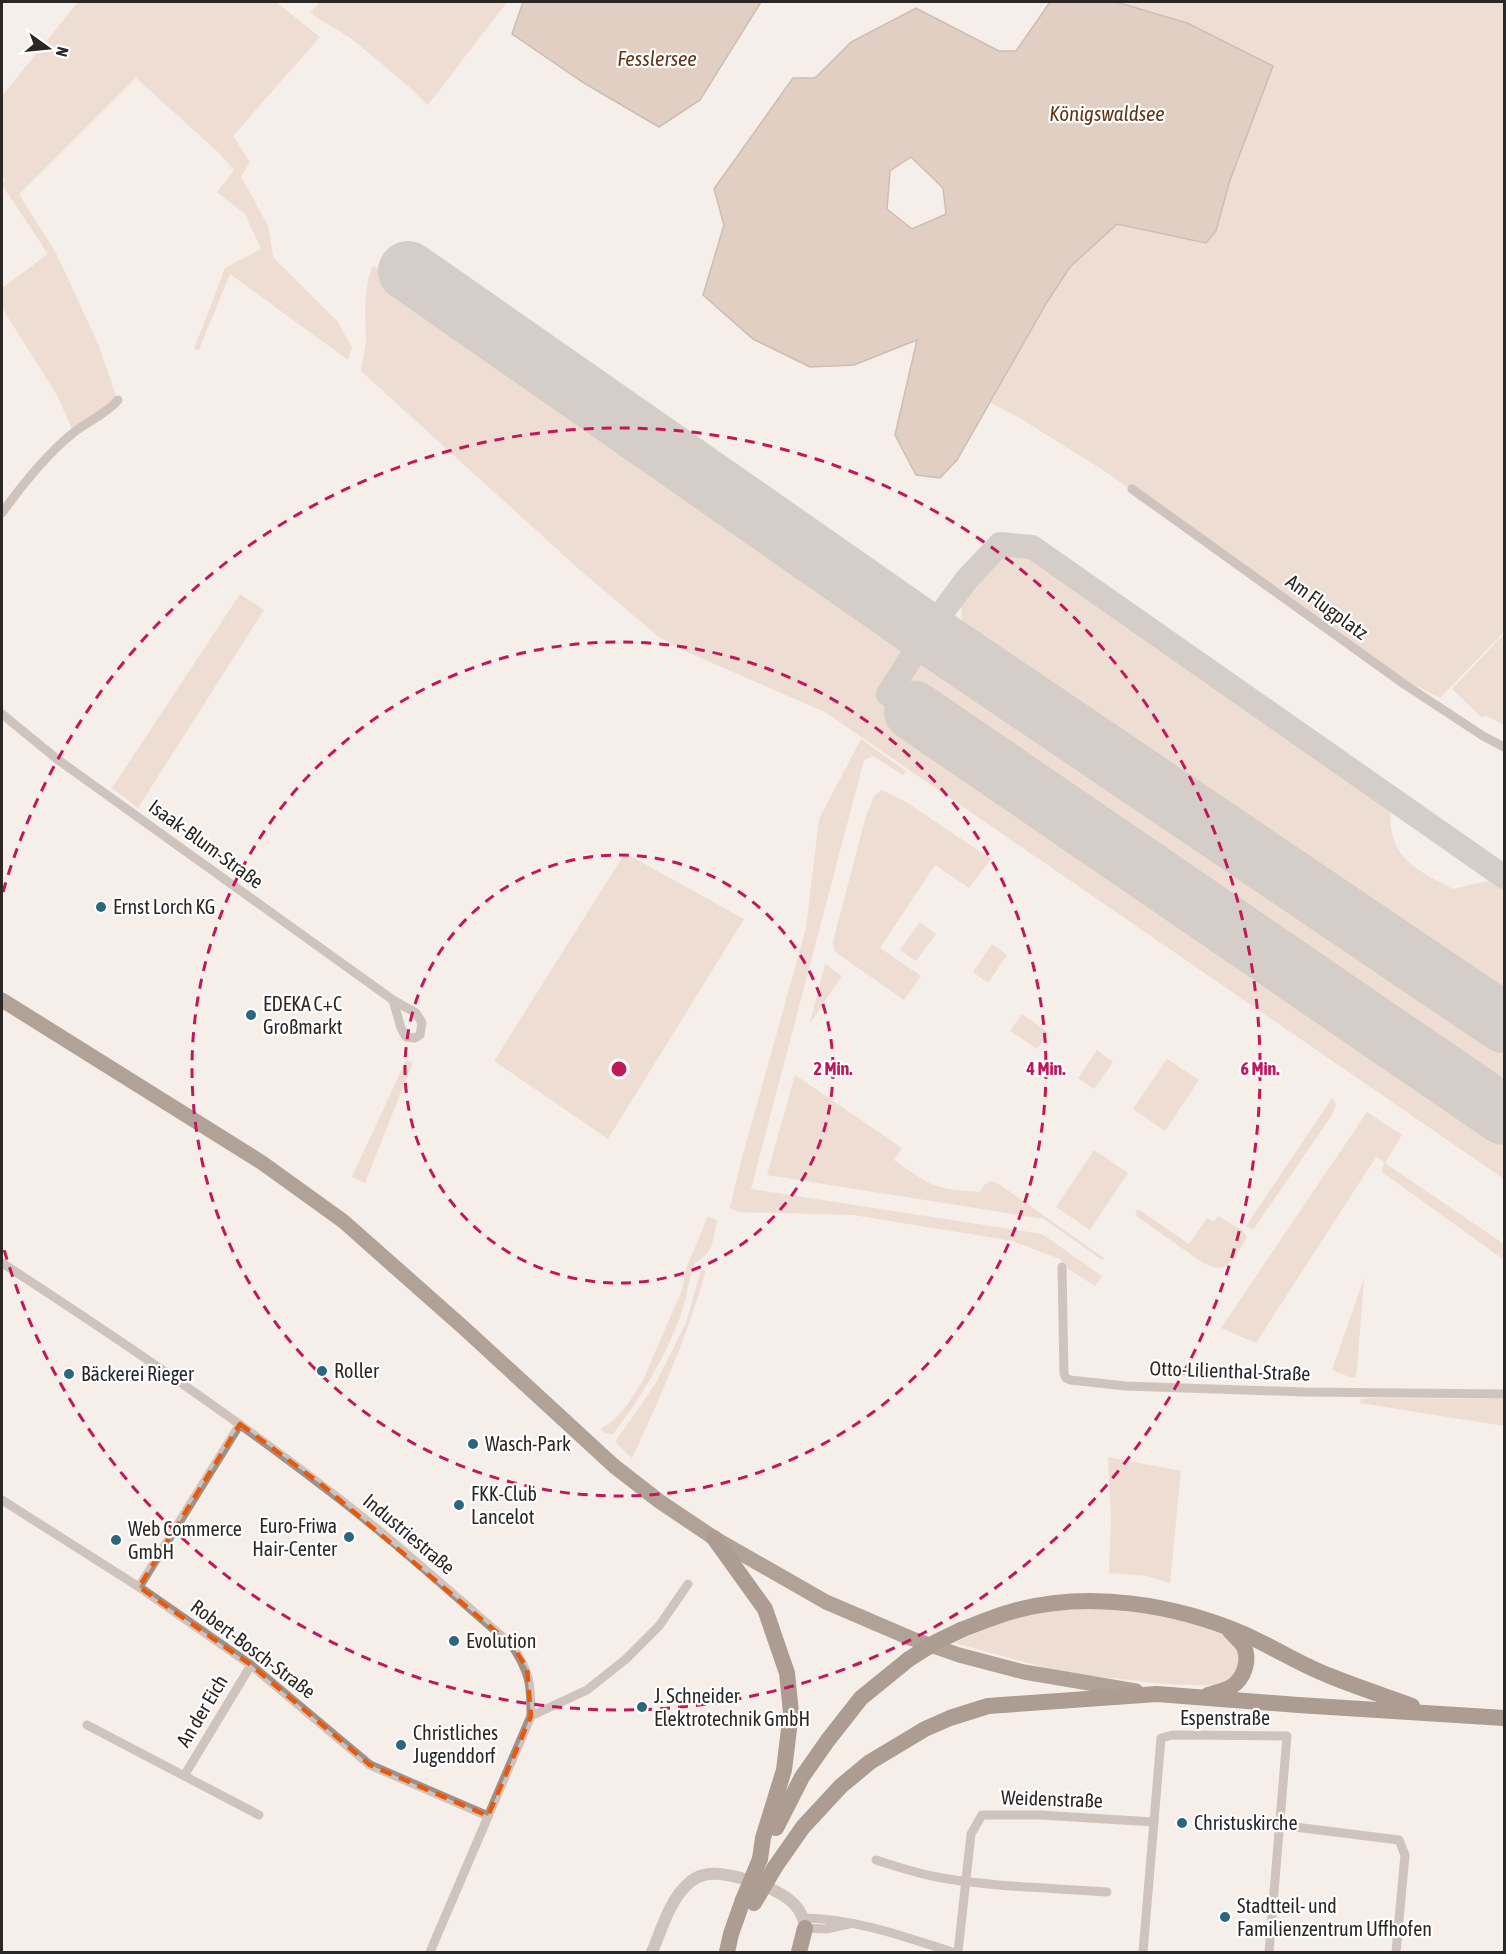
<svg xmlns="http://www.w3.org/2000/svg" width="1506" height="1954" font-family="'Asap Condensed',sans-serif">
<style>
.green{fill:#e5c7b6}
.water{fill:#cba894;stroke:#9b8173;stroke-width:1.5;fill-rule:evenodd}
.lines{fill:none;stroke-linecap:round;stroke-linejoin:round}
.taxiway{stroke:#aaa4a0;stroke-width:24}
.runway{stroke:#aaa4a0;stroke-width:60}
.minor{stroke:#a09188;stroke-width:9}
.tertiary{stroke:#a09188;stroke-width:12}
.primary{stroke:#5e4536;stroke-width:15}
.trunk{stroke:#523828;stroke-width:16}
.trunk-bridge{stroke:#523828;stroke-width:16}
.marked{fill:none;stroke:#e8590c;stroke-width:4.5;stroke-dasharray:12 8;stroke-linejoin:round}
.ring{fill:none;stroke:#c2185b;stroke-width:3;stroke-dasharray:10 8}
.poi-dot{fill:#2a677e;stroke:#fff;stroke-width:2}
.labels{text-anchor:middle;stroke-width:4.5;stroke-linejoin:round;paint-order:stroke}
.street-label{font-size:20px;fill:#2a2725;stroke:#fff}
.poi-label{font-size:20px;fill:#2a2725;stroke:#fff;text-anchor:start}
.water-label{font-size:21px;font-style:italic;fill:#633515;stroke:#fff}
.centre{fill:#c2185b;stroke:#fff;stroke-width:3}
.ring-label{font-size:18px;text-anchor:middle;font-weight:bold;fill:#c2185b;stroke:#fff;stroke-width:4.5;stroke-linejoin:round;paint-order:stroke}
</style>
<rect width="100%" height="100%" fill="#f6eee9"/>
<g class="green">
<polygon points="78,2 276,2 320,37 233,136 250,162 241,176 269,228 273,257 338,322 352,348 348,360 230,274 199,350 194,349 225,268 261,249 245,214 217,192 234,170 219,153 136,78 19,194 56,253 99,346 116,396 101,410 72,429 57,395 2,308 2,288 48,254 2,185 5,181 2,176 2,96"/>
<polygon points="320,2 507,2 428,105 407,85 352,39 310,13"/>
<polygon points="1116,2 1504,2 1504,632 1440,698 1385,670 1106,472 1018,417 991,403 1047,302 1070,267 1117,224 1205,243 1216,231 1230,180 1273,67 1187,23"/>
<polygon points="373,265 754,529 1504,1039 1504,1179 825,712 680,649 659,637 581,571 361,371 366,342 365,304 368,280"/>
<path d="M1002,555h28l361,245c-5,55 17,66 62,89l43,-10 8,4v123l-541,-369 -2,-32z"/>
<polygon points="240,594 264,610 138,808 112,788"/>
<polygon points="1504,634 1504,725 1485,715 1482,718 1452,689"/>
<polygon points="861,739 906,771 903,775 873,756 864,760 751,1189 1042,1234 1102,1276 1095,1286 1067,1268 1060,1259 1013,1241 853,1215 739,1212 730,1208 740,1165 806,928 819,819"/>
<polygon points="882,790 906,802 991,859 969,888 935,865 880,948 921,976 904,1000 834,951 833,941 866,816 875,795"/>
<polygon points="625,853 744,919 608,1139 494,1061"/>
<polygon points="920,922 936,934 916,961 900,950"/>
<polygon points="992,944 1007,955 988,983 973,972"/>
<polygon points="825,964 842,976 810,1023"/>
<polygon points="1022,1014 1049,1033 1037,1049 1010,1031"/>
<polygon points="1097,1050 1113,1062 1094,1089 1078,1078"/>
<polygon points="1167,1059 1199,1080 1165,1131 1133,1109"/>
<polygon points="406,1060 413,1062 365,1183 352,1177"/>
<path d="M795,1075l107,73 -8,12c13,9 27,20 42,26 13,4 30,5 44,6l4,-7 6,-4 9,3 105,74 -2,2 -58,-41 -277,-44z"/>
<polygon points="1332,1098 1336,1104 1332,1115 1253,1230 1246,1226"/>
<polygon points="1367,1112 1402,1135 1385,1163 1504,1244 1504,1260 1382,1172 1384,1162 1376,1157 1256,1343 1221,1328"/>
<polygon points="1094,1150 1128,1173 1090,1230 1056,1207"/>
<polygon points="1138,1209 1189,1244 1207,1218 1214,1222 1218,1216 1242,1230 1247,1237 1237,1254 1225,1267 1216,1268 1203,1263 1135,1215"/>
<path d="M708,1216l9,5c-4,20 -3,30 -22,42 -7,17 -8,36 -15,54 -16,42 -39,81 -67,117l-8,-1 -5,-4 13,-8 15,-17 15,-24 39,-90 4,-22z"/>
<path d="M701,1270l5,1c-19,65 -45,126 -74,187l-17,-16 41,-59 30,-60z"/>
<polygon points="1364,1278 1357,1369 1355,1377 1350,1377 1332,1370"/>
<polygon points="1372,1398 1504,1399 1504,1426 1360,1403 1361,1399"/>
<polygon points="1108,1457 1181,1471 1170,1583 1147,1576 1109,1573 1111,1520"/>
<path d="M1106,1608l55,5 67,23 11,9 3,24 -21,17 -55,-2 -101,-11 -110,-30c32,-16 68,-30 104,-34 15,-2 32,-1 47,-1z"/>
</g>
<g class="water">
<polygon points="523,2 761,2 700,100 659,127 584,83 512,34"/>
<path d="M1050,2h66l71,21 86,43 -43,114 -14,51 -10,12 -89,-19 -47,43 -23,35 -90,158 -17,18 -24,-3 -21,-40 22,-95 -63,25 -44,2 -57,-28 -50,-44 21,-70 -10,-36 79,-111h22l36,-36 65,-34 83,43h17zM911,157l32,31 3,26 -34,15 -25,-20 3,-38z"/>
</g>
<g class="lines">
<polyline class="taxiway" points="914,711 888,694 927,633 967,579 1000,544 1032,547 1504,877"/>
<g class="runway">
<polyline points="408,271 927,633 1504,1023"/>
<polyline points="914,711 1504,1115"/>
</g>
<g class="minor">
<polyline points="1132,489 1404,684 1483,736 1504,747"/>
<path d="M2,513c20,-28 44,-58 71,-80 15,-12 32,-18 45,-33"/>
<polyline points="2,714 57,759 393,1000 416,1013 422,1023 420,1035 415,1038 406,1037 401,1028 393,1000"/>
<path d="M2,1263c108,70 215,142 318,221 67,50 129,107 192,161 18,28 19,38 19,71l-101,236"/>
<polyline points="1062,1267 1064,1374 1066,1378 1070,1380 1126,1386 1304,1392 1504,1394"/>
<polyline points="2,1500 139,1587 251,1665 370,1765 488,1816"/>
<polyline points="139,1587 240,1424"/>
<polyline points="531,1716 587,1690 626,1659 659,1626 688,1584"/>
<polyline points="87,1725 259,1815"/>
<polyline points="184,1776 251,1665"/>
<polyline points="1279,1825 1399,1840 1405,1855 1396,1952"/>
<path d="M876,1860c22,7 43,14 66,18 54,9 110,10 165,14"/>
<path d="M804,1918c52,1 99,18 148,34"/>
<polyline points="805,1928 826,1929 849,1924"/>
<polyline points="958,1952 971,1834 982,1815 1040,1815 1154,1822"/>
<polyline points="1143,1952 1161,1738 1173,1735 1287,1736 1269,1952"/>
</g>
<path class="tertiary" d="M652,1952c10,-23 17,-51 36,-68 4,-4 11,-8 16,-9 21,-6 75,13 90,29 7,7 10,14 11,24"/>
<polyline class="primary" points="2,1000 261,1162 343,1221 465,1329 614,1466 659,1501 714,1538 826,1602 910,1638 959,1655 1024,1672 1136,1691"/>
<g class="trunk">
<polyline points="714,1538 765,1609 787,1673 791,1713 784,1770 763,1838 760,1859"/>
<path d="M961,1630c18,-7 37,-15 56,-20 74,-19 157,-6 227,24 29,13 57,31 86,42 27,11 55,20 82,30"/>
<path d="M1208,1695c7,-2 16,-4 23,-8 13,-8 20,-28 12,-42 -4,-5 -9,-10 -13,-14"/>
<polyline points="776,1828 802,1777 828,1740 861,1698 909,1659"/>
<polyline points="775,1867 803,1827 841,1786 870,1762 925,1729 950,1718 988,1706 1157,1694 1298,1705 1504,1718"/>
<polyline points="727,1952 731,1934 743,1900"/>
<polyline points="799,1952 805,1928"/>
</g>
<g class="trunk-bridge">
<polyline points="909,1659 936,1642 961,1630"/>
<polyline points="743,1900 760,1859"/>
<polyline points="754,1903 775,1867"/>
</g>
</g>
<path d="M0 0H1506V1954H0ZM240,1424l82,61 190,160 15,23 4,48 -43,100 -118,-51 -119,-100 -112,-78z" fill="#f6eee9" fill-opacity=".55" fill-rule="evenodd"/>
<path class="marked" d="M240,1424l82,61 190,160 15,23 4,48 -43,100 -118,-51 -119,-100 -112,-78z"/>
<g class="ring">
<circle cx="619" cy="1069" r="214"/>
<circle cx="619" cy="1069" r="427"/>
<path d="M3 892A641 641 0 1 1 3 1246"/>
</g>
<g class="poi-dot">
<circle cx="101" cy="907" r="6"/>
<circle cx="251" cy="1015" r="6"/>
<circle cx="322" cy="1371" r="6"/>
<circle cx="69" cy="1374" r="6"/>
<circle cx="473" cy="1444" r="6"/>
<circle cx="459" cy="1505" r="6"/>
<circle cx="349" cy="1537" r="6"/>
<circle cx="116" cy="1540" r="6"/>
<circle cx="454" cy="1641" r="6"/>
<circle cx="642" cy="1707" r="6"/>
<circle cx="401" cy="1745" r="6"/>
<circle cx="1182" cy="1823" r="6"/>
<circle cx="1225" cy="1917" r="6"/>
</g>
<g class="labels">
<g class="street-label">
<text transform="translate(1327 607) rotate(36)" y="7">Am Flugplatz</text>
<text transform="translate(206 844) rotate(36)" y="7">Isaak-Blum-Straße</text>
<text transform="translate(1230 1371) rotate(2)" y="7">Otto-Lilienthal-Straße</text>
<text transform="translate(409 1534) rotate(40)" y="7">Industriestraße</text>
<text transform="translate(253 1649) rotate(37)" y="7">Robert-Bosch-Straße</text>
<text transform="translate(202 1711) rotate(-59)" y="7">An der Eich</text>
<text x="1225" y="1725">Espenstraße</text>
<text transform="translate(1052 1799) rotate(2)" y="7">Weidenstraße</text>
</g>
<g class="poi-label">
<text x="113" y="914">Ernst Lorch KG</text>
<text x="263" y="1011">EDEKA C+C<tspan x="263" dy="23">Großmarkt</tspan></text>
<text x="334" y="1378">Roller</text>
<text x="81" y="1381">Bäckerei Rieger</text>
<text x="485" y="1451">Wasch-Park</text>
<text x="471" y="1501">FKK-Club<tspan x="471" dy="23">Lancelot</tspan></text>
<text x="337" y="1533" text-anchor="end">Euro-Friwa<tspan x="337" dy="23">Hair-Center</tspan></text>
<text x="128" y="1536">Web Commerce<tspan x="128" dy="23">GmbH</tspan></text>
<text x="466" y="1648">Evolution</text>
<text x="654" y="1703">J. Schneider<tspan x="654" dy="23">Elektrotechnik GmbH</tspan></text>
<text x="413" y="1740">Christliches<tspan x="413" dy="23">Jugenddorf</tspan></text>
<text x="1194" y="1830">Christuskirche</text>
<text x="1237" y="1913">Stadtteil- und<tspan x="1237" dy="23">Familienzentrum Uffhofen</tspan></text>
</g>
<g class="water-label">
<text x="657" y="66">Fesslersee</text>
<text x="1107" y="121">Königswaldsee</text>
</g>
</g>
<circle cx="619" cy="1069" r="9" class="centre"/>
<g class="ring-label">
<text x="833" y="1075">2 Min.</text>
<text x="1046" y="1075">4 Min.</text>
<text x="1260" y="1075">6 Min.</text>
</g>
<rect width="1506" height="1954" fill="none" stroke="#2a2725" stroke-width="6"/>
<g transform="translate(48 48) rotate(105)" stroke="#ffffff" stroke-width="4.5" paint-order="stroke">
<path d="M0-4.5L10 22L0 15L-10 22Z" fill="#2a2725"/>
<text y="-9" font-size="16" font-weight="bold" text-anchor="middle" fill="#2a2725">N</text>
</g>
</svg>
